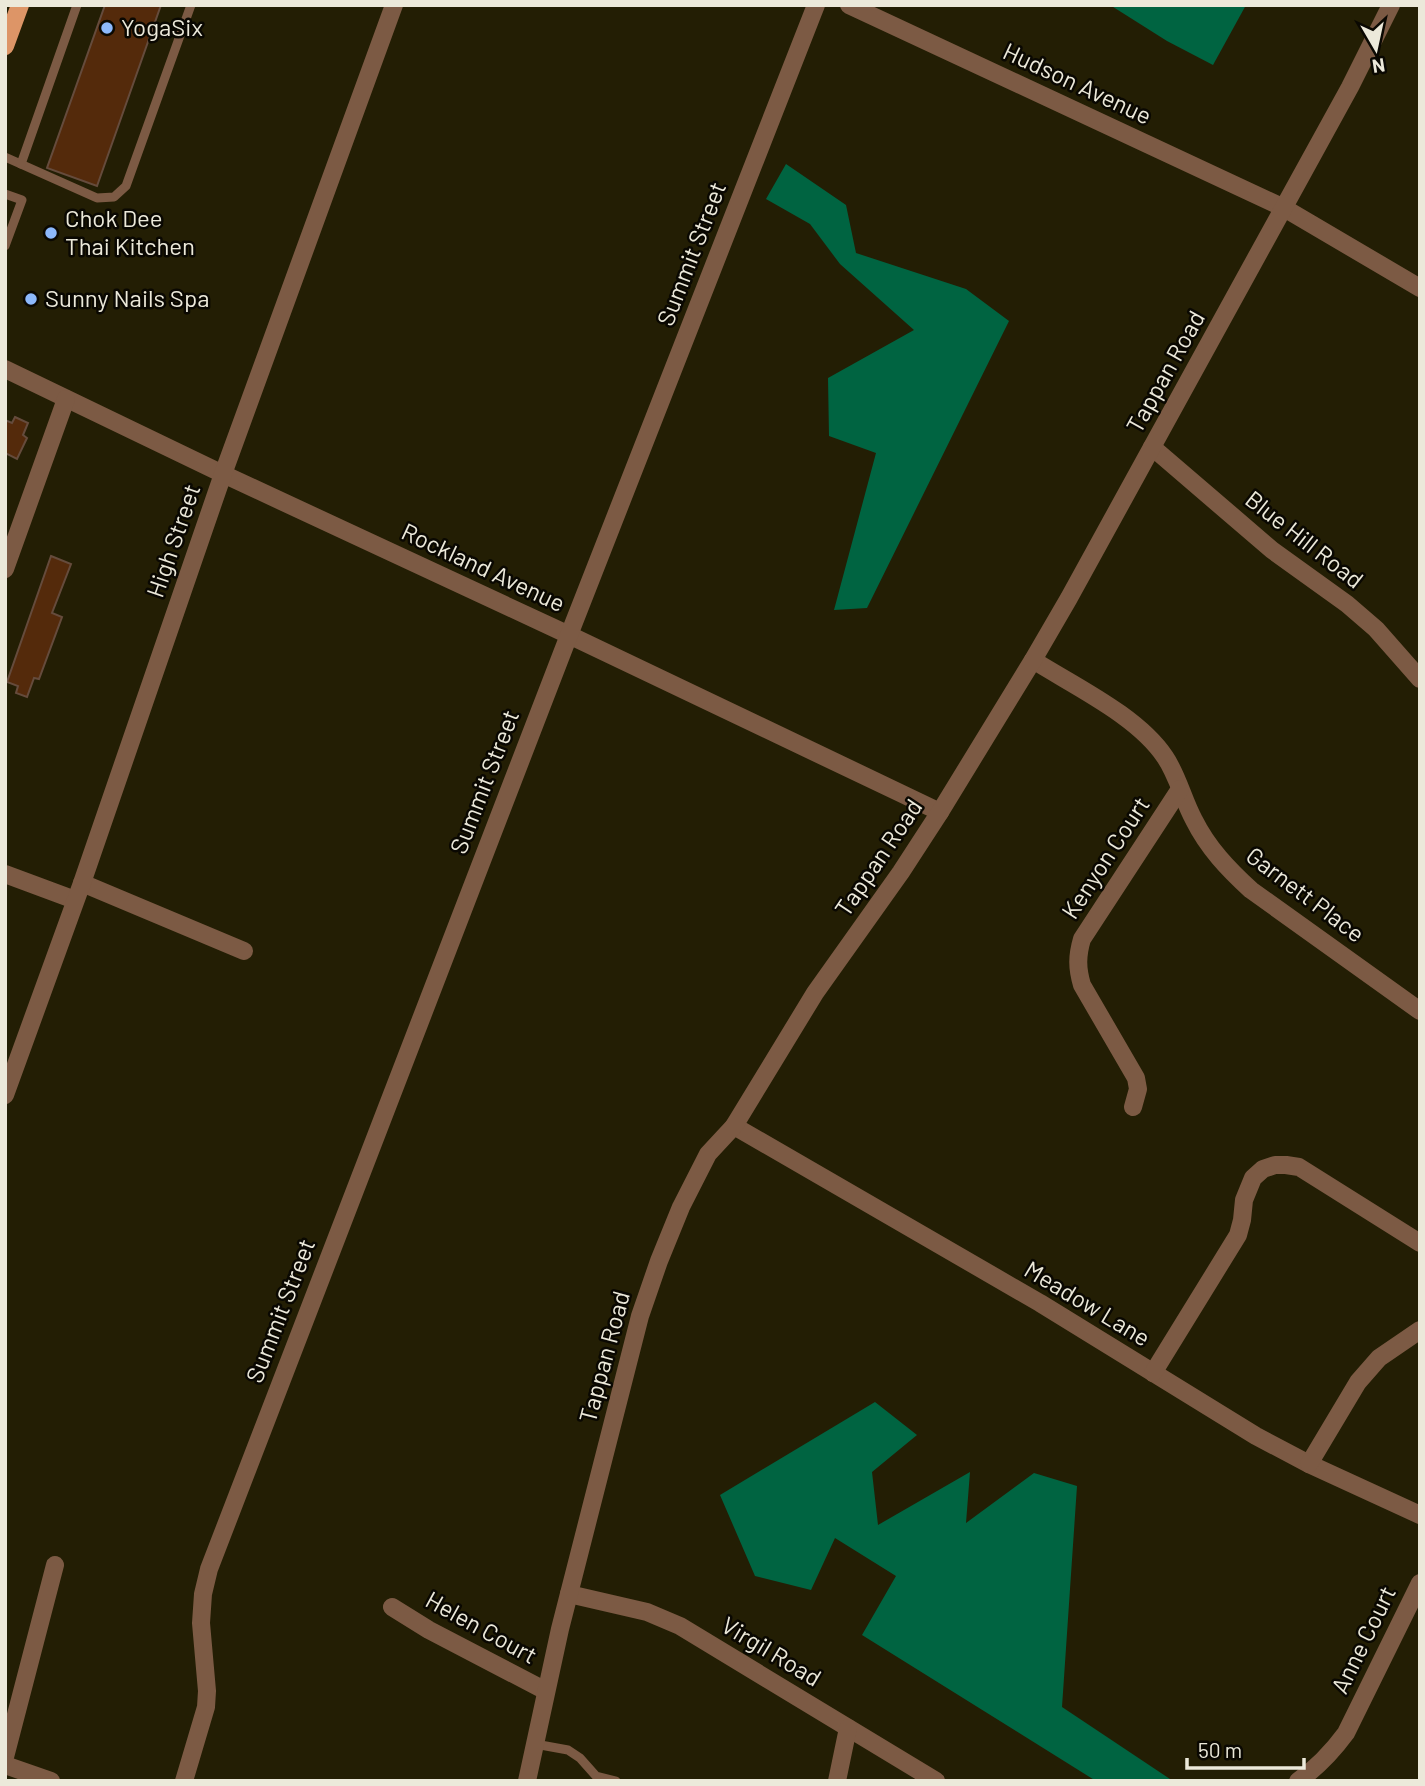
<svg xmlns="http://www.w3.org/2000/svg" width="1425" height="1786" font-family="Barlow,sans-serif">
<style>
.forest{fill:#006441}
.building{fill:#542a0b;stroke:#654b3c;stroke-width:2}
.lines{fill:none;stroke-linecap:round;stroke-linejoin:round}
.service{stroke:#7c5a44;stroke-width:9}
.minor{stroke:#7c5a44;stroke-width:18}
.tertiary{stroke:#7c5a44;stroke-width:18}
.primary{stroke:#dd9567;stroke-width:18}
.poi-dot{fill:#8db9fc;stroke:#0a0802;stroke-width:2.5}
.labels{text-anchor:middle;stroke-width:5;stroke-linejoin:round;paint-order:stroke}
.poi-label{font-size:24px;fill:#ece9da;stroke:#0a0802;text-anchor:start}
.street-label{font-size:24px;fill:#ece9da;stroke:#0a0802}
</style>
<rect width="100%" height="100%" fill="#231e04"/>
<g class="forest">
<polygon points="1110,5 1246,5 1213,65 1167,41"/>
<polygon points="786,164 846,205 856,253 966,289 1009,321 867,608 834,610 876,453 829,436 828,378 914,330 840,264 810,224 766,199"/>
<polygon points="875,1402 917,1435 872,1472 878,1525 970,1472 966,1523 1034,1473 1077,1486 1062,1707 1173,1781 1096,1781 862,1635 896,1576 835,1538 811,1590 755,1576 720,1495"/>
</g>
<g class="building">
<polygon points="105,5 161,5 97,186 47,168"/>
<polygon points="15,417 28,423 23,435 27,438 17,459 5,453 5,420 12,423"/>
<polygon points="51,556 71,564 52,613 62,617 39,679 34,678 27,697 16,693 18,686 7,682"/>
</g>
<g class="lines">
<g class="service">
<polyline points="5,157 97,198 114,197 126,186 191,5"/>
<polyline points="21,164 77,5"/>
<polyline points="5,194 22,200 5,246"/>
<polyline points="535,1744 568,1750 580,1758 596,1776 616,1781"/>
</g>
<g class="minor">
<polyline points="849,5 1284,208 1420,288"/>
<polyline points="5,369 223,474 569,635 940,812"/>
<polyline points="1152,447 1272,550 1347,604 1376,629 1420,679"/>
<polyline points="5,569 66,399"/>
<path d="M1033,660c41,26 105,56 132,97 13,19 18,43 29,63 14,28 34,49 57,70l169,121"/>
<polyline points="5,874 75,900"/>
<polyline points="82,883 244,951"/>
<polyline points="5,1095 82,883 223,474 394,5"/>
<path d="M1133,1107l5,-18 -2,-11 -54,-93c-5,-17 -5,-29 0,-46l98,-150"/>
<polyline points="734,1126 1040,1303 1256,1436 1309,1464 1420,1515"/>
<polyline points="1153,1373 1238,1235 1242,1220 1244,1200 1253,1178 1263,1169 1275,1165 1286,1165 1299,1167 1420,1243"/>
<polyline points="1309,1464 1358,1382 1379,1358 1420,1330"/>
<polyline points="569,1594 647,1612 680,1626 936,1781"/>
<polyline points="392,1607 429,1630 546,1691"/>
<polyline points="5,1757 55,1565"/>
<polyline points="5,1765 51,1781"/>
<polyline points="184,1781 206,1707 207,1691 201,1623 203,1594 209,1569 569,635 816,5"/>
<polyline points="837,1781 848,1728"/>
<path d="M1298,1781c20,-14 34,-29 48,-48l74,-150"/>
</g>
<polyline class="tertiary" points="527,1781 560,1629 640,1316 659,1261 681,1207 708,1154 734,1126 815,993 901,872 940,812 1033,660 1069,598 1350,87 1391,5"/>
<polyline class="primary" points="5,46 20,5"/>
</g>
<g class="poi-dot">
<circle cx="107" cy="28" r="7"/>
<circle cx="51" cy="233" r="7"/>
<circle cx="31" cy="299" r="7"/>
</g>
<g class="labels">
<g class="poi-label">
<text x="121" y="36">YogaSix</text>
<text x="65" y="227">Chok Dee<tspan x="65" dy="28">Thai Kitchen</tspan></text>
<text x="45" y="307">Sunny Nails Spa</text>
</g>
<g class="street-label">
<text transform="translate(1077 84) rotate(25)" y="8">Hudson Avenue</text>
<text transform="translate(692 254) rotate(-69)" y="8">Summit Street</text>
<text transform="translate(1166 372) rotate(-61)" y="8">Tappan Road</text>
<text transform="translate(1304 540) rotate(38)" y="8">Blue Hill Road</text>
<text transform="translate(174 541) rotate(-71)" y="8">High Street</text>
<text transform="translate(483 568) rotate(25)" y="8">Rockland Avenue</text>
<text transform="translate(485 782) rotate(-69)" y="8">Summit Street</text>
<text transform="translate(879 858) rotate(-56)" y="8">Tappan Road</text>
<text transform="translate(1106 858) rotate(-57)" y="8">Kenyon Court</text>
<text transform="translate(1305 895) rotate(37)" y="8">Garnett Place</text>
<text transform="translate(1087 1304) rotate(31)" y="8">Meadow Lane</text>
<text transform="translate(281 1311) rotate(-69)" y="8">Summit Street</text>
<text transform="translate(605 1357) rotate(-75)" y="8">Tappan Road</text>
<text transform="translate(481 1628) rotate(29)" y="8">Helen Court</text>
<text transform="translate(1364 1640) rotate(-64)" y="8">Anne Court</text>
<text transform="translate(771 1652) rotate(31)" y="8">Virgil Road</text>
</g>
</g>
<rect width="1425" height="1786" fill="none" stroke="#ece9da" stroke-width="14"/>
<g transform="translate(1376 49) rotate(171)" stroke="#0a0802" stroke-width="5" paint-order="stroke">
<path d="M0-5L12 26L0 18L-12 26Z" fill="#ece9da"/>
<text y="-10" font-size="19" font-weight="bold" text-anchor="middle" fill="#ece9da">N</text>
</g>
<path d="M1187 1758v10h117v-10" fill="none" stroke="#ece9da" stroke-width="3.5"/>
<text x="1198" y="1758" font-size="21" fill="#ece9da" stroke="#0a0802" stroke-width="5" paint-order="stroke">50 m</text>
</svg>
